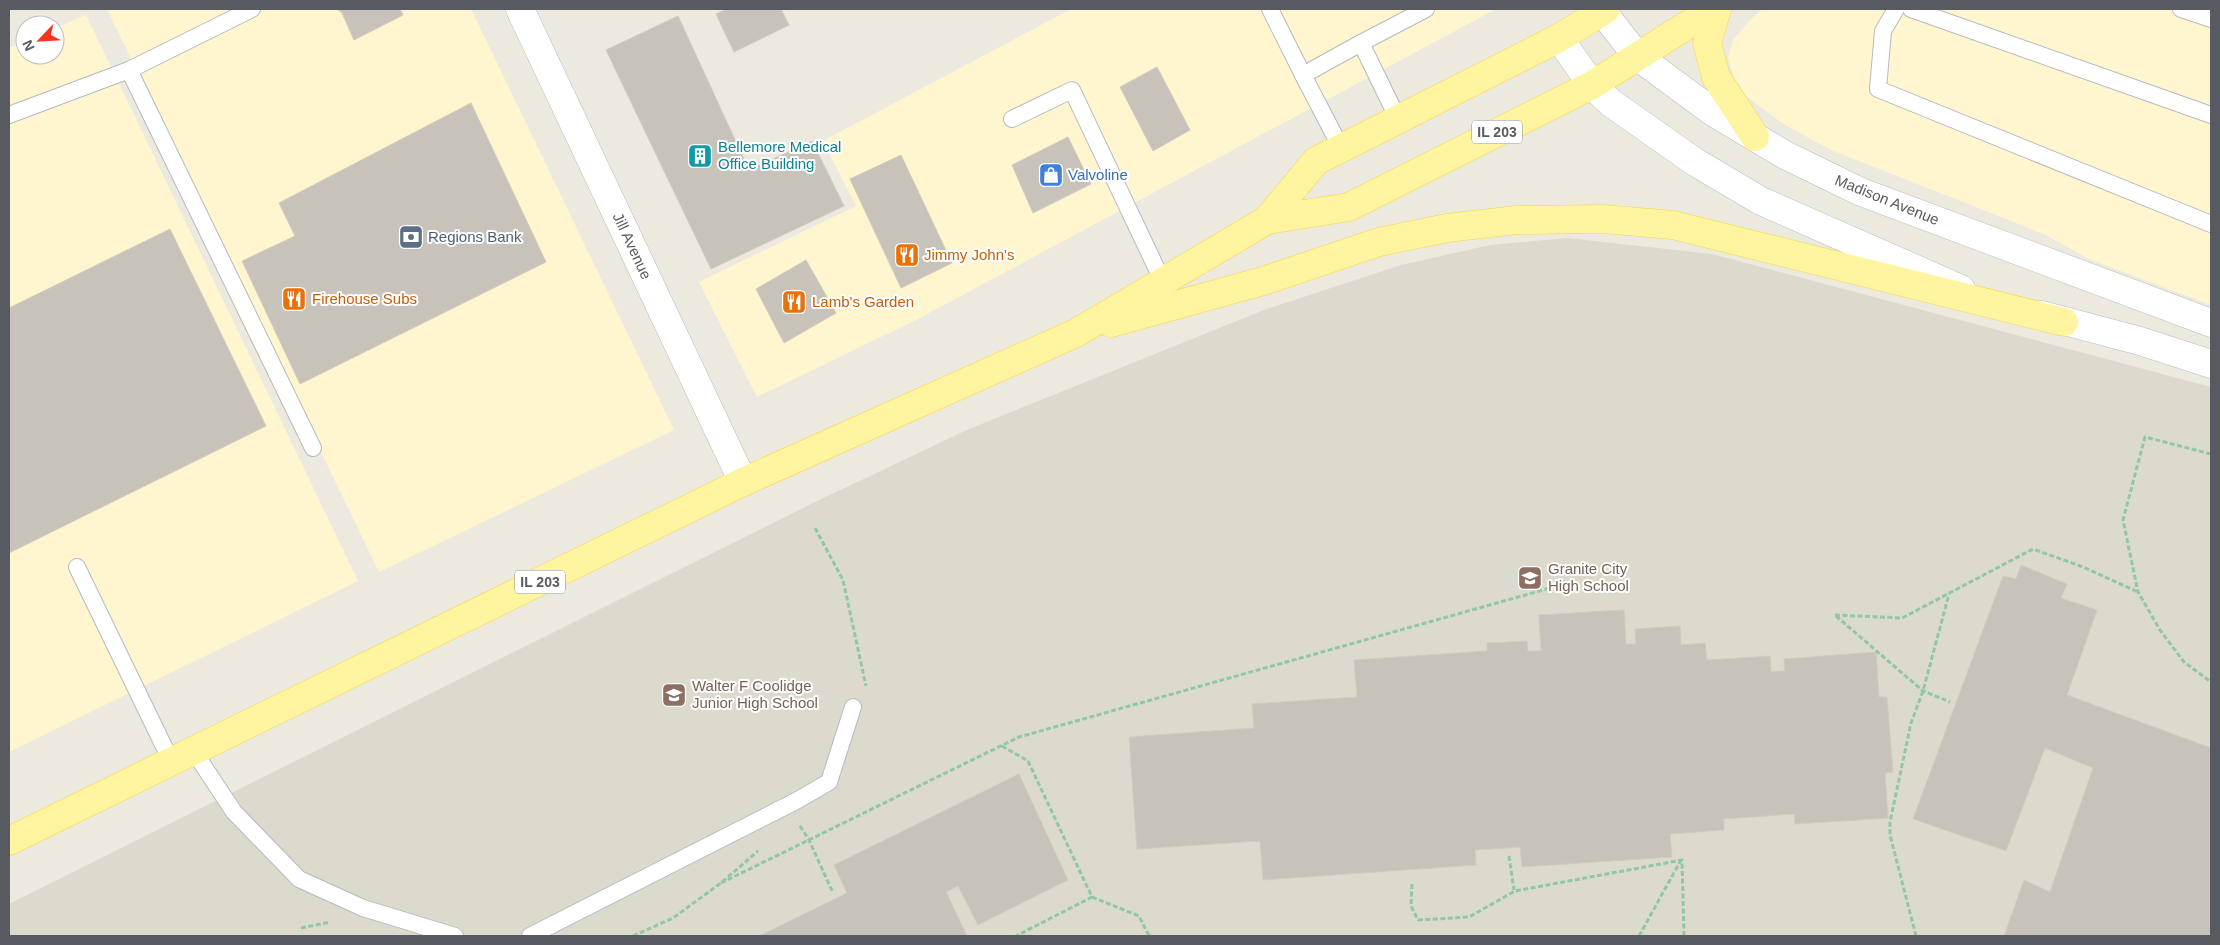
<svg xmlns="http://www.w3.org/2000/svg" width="2220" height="945" font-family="Helvetica,sans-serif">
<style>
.commercial{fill:#fff6d0}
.education{fill:#dcd9cd}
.building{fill:#c7c3bb;stroke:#d1ccbc}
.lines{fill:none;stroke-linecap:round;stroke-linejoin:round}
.service-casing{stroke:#b6b9bf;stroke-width:18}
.minor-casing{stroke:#b6b9bf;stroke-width:29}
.secondary-casing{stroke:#b7bbc2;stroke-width:29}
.primary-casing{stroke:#fdd247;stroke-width:29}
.path{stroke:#90c8a2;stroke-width:3;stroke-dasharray:5 2.5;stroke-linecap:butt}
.service{stroke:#fff;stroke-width:16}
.minor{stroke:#fff;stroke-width:28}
.secondary{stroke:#fff;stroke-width:28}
.primary{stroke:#fff4a0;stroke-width:28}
.labels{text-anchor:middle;stroke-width:4;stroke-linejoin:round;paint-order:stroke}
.shield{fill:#fff;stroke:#898c90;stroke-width:1}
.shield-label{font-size:14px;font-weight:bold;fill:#575b61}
.culture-label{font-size:15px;fill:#0d838f;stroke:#fff;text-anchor:start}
.shop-label{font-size:15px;fill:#366cbe;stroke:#fff;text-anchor:start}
.street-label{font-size:15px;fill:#575b61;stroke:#fff}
.service-label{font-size:15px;fill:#4e5e75;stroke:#fff;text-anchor:start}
.food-label{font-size:15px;fill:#c56008;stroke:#fff;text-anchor:start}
.education-label{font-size:15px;fill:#785e54;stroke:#fff;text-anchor:start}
</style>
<rect width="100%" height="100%" fill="#eceade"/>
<g class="commercial">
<polygon points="107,9 471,9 674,430 379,572"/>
<polygon points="1071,9 1496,9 916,320 757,397 699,282 856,206 823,141"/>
<polygon points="1763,9 2211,9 2211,305 2089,259 2044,234 1831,150 1785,125 1747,97 1734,78 1728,58 1733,40 1751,19"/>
<polygon points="86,15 358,581 9,752 9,48 25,41 25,55 55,55 55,28"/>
</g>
<polygon class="education" points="1567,238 1712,254 2211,387 2211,936 9,936 9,904 813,503 969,429 1264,310 1401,265 1490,245"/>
<g class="building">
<polygon points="337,9 400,9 403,15 354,40 342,13"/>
<polygon points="727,9 781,9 789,25 734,52 716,14"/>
<polygon points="678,16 749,170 812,141 844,206 711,269 606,50"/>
<polygon points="1157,67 1190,130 1153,151 1120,87"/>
<polygon points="471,103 546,262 300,384 242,261 295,236 279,203"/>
<polygon points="1068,137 1091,184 1033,213 1012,165"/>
<polygon points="901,155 952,263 901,288 850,179"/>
<polygon points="170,229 266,426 9,553 9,308"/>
<polygon points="806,260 836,313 784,343 756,289"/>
<polygon points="2021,565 2067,584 2061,598 2097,610 2067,695 2211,748 2211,936 2004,936 2024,880 2050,892 2093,768 2045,748 2006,851 1913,819 2003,576 2016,579"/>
<polygon points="1624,610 1626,644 1636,644 1635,629 1680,626 1681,645 1705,643 1707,660 1770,656 1771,672 1785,671 1784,659 1876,652 1879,697 1887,697 1893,772 1885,773 1888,818 1795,824 1794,814 1724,819 1724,830 1670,834 1672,857 1522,867 1520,847 1475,850 1476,865 1263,880 1260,841 1137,849 1129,737 1254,728 1252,704 1357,697 1354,660 1487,651 1487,643 1527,641 1528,651 1541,651 1539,615"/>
<polygon points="1019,774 1068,880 978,925 958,886 946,892 967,936 759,936 847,893 834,865"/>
</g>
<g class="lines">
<defs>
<g id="service">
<polyline points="1270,9 1303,75"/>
<polyline points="1896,9 1883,31 1878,89 2211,224"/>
<polyline points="1911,9 2211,115"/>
<polyline points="2181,9 2211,19"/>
<polyline points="129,70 252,9"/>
<polyline points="9,115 129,70 313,448"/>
<polyline points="1012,119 1072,90 1163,282"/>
<polyline points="1398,119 1361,43 1426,9"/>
<polyline points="1341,148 1303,75 1361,43"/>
<polyline points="77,567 171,761"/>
<polyline points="193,750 234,812 299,879 363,908 455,936"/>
<polyline points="530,936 796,801 829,782 853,707"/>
</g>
<polyline id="minor" points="520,9 743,482"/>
<g id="secondary">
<polyline points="1602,11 1637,56 1713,112 1785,155 1861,192 2211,323"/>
<polyline points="1559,38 1592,85 1611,103 1695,162 1761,201 1961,289"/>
<polyline points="2042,315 2140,341 2211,364"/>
</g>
<g id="primary">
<polyline points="1717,9 1707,43 1716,77 1755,137"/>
<polyline points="1267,220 1349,207 1592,85 1713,9"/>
<polyline points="1111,323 1263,281 1379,242 1447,228 1516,220 1604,219 1673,225 2064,322"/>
<polyline points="9,841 743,482 1076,333 1267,220 1316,161 1559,38 1606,9"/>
</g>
</defs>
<use href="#service" class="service-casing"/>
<use href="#minor" class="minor-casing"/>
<use href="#secondary" class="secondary-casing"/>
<use href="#primary" class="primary-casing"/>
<g class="path">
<polyline points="2211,454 2145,437 2123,520 2138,592 2160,630 2184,662 2211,682"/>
<polyline points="815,528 843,580 866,686"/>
<polyline points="1835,615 1902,618 2033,549 2083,567 2138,592"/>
<polyline points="1836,616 1923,691 1950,702"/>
<polyline points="1002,746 1028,761 1092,897 1016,936"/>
<polyline points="800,826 809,840 833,893"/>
<polyline points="1509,856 1514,890"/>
<polyline points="721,883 1019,737 1568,583"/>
<polyline points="1412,884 1411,906 1418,920 1469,917 1515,891 1682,860 1684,936"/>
<polyline points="1092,897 1139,916 1149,936"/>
<polyline points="301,928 330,922"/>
<polyline points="633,936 673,918 721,883 758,851"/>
<polyline points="1639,936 1681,860"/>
<polyline points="1916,936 1890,835 1890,822 1911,723 1923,691 1949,594"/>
</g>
<use href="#service" class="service"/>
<use href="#minor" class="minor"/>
<use href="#secondary" class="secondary"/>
<use href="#primary" class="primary"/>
</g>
<defs>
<symbol id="building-square" viewBox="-11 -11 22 22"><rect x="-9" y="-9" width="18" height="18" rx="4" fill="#0f9aa8" stroke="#fff"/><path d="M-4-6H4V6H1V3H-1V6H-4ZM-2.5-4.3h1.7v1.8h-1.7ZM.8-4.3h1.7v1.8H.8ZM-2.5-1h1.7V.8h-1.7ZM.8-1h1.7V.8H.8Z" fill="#fff"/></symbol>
<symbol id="shop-square" viewBox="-11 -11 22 22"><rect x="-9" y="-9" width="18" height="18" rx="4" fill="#3f7fe0" stroke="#fff"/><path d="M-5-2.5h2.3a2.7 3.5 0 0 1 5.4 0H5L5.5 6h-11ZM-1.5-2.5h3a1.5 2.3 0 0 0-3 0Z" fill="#fff"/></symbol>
<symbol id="bank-square" viewBox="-11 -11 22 22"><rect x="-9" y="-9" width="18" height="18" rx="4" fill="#5c6f8a" stroke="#fff"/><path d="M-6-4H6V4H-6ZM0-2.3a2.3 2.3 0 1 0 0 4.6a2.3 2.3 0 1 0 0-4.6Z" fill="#fff"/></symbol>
<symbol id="restaurant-square" viewBox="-11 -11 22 22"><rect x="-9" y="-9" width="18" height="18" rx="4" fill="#e8710a" stroke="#fff"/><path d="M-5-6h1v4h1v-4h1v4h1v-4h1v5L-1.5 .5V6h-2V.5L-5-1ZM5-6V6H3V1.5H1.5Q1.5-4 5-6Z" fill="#fff"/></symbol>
<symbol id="school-square" viewBox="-11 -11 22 22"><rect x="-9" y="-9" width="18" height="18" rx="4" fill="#8d6e63" stroke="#fff"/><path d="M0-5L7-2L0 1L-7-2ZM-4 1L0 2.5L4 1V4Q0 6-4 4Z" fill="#fff"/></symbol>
</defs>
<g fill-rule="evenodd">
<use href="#building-square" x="686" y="142" width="28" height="28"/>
<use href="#shop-square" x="1037" y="161" width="28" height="28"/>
<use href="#bank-square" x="397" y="223" width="28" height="28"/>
<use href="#restaurant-square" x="893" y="241" width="28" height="28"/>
<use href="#restaurant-square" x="280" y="285" width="28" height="28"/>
<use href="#restaurant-square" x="780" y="288" width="28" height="28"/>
<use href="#school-square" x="1516" y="564" width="28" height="28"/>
<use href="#school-square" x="660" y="681" width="28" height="28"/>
</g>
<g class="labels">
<g class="shield">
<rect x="1472" y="120.5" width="50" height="23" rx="4"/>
<rect x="515" y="570.5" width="50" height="23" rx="4"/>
</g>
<g class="shield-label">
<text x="1497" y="137">IL 203</text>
<text x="540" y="587">IL 203</text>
</g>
<g class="culture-label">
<text x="718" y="152">Bellemore Medical<tspan x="718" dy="17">Office Building</tspan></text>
</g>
<g class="shop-label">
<text x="1068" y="180">Valvoline</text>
</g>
<g class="street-label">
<text transform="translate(1887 200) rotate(22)" y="5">Madison Avenue</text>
<text transform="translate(632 246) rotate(65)" y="5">Jill Avenue</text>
</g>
<g class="service-label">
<text x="428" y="242">Regions Bank</text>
</g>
<g class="food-label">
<text x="924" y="260">Jimmy John's</text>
<text x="312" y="304">Firehouse Subs</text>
<text x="812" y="307">Lamb's Garden</text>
</g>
<g class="education-label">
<text x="1548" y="574">Granite City<tspan x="1548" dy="17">High School</tspan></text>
<text x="692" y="691">Walter F Coolidge<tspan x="692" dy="17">Junior High School</tspan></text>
</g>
</g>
<rect width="2220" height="945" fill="none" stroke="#575b61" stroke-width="20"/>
<g transform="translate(40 40) rotate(245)"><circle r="24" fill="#ffffff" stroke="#bcbdc0"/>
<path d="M0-4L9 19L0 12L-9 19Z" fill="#f73419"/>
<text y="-8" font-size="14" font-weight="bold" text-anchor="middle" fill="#575b61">N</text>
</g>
</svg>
